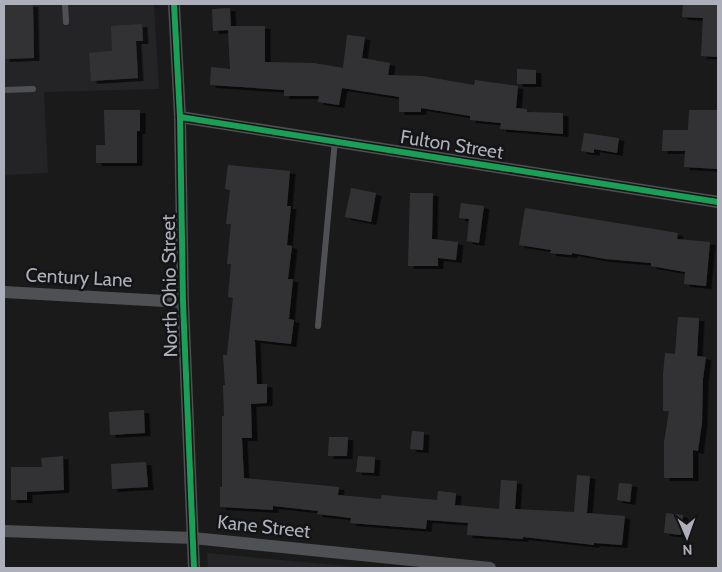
<svg xmlns="http://www.w3.org/2000/svg" width="722" height="572" font-family="Cabin,sans-serif">
<style>
.built{fill:#242426}
.building{fill:#333334;filter:url(#shadow)}
.lines{fill:none;stroke-linecap:round;stroke-linejoin:round}
.lane{stroke:#4f5053;stroke-width:6}
.street{stroke:#4f5053;stroke-width:12}
.cycleway-casing{stroke:#141416;stroke-width:9}
.cycleway{stroke:#1a9f57;stroke-width:6}
.labels{text-anchor:middle;stroke-width:5;stroke-linejoin:round;paint-order:stroke}
.street-label{font-size:19px;fill:#adb0ba;stroke:#141416}
</style>
<defs>
<filter id="shadow"><feDropShadow dx="5.5" dy="3" stdDeviation="0" flood-color="#0009"/></filter>
</defs>
<rect width="100%" height="100%" fill="#1a1a1a"/>
<g class="built">
<polygon points="4,4 154,4 159,89 44,92 48,173 4,175"/>
<polygon points="207,553 367,568 208,568"/>
</g>
<g class="building">
<polygon points="4,4 33,4 34,58 4,59"/>
<polygon points="683,4 718,4 718,57 701,56 703,18 682,17"/>
<polygon points="230,8 231,26 265,26 265,62 314,63 343,68 347,35 365,37 362,58 390,63 388,75 422,76 474,85 475,80 518,86 516,108 527,109 527,112 563,113 563,134 500,129 501,123 470,120 470,116 421,108 421,112 399,112 399,97 342,88 339,105 318,102 319,96 284,96 284,90 210,85 211,67 230,69 228,30 213,31 212,9"/>
<polygon points="142,24 143,41 136,41 138,78 91,81 89,53 112,51 111,26"/>
<polygon points="517,69 536,70 536,84 517,84"/>
<polygon points="104,110 140,110 140,131 137,131 137,163 96,163 96,145 105,145"/>
<polygon points="689,110 718,110 717,169 684,167 685,151 662,151 663,130 688,130"/>
<polygon points="584,133 619,138 617,153 594,149 594,153 581,151"/>
<polygon points="228,165 290,171 287,206 291,206 287,245 292,246 288,279 293,279 289,319 294,320 291,344 255,340 257,384 267,384 267,403 251,404 252,438 242,438 244,478 339,487 338,495 381,499 382,495 437,500 438,491 456,493 455,505 499,509 501,480 517,481 515,509 574,512 577,475 590,476 587,513 625,516 622,545 594,543 594,545 523,537 523,539 467,535 468,523 427,520 426,529 350,523 351,518 317,514 318,511 273,506 273,510 220,507 220,487 222,487 222,416 224,416 223,385 225,385 223,355 227,355 233,298 228,297 231,264 227,264 231,224 226,224 230,190 225,189"/>
<polygon points="351,188 376,193 371,222 345,217"/>
<polygon points="410,193 433,193 432,239 458,242 456,260 438,258 438,266 408,266"/>
<polygon points="461,203 484,206 479,243 467,241 469,219 459,218"/>
<polygon points="525,208 678,233 677,239 710,242 706,286 684,284 685,272 651,266 651,263 605,259 572,253 572,255 550,253 551,250 519,245"/>
<polygon points="678,317 699,318 697,356 706,357 703,379 702,423 698,451 693,450 693,478 664,478 664,442 669,411 663,411 663,375 665,353 675,354"/>
<polygon points="144,410 145,433 110,435 109,412"/>
<polygon points="412,431 424,432 423,450 410,449"/>
<polygon points="329,437 348,437 347,456 328,456"/>
<polygon points="63,456 64,490 27,492 27,500 11,500 11,467 42,467 41,458"/>
<polygon points="358,456 375,457 374,473 356,472"/>
<polygon points="146,462 148,487 112,489 111,464"/>
<polygon points="619,483 632,484 630,502 617,500"/>
<polygon points="666,513 683,515 681,535 664,533"/>
</g>
<g class="lines">
<g class="lane">
<polyline points="65,4 66,22"/>
<polyline points="4,90 33,89"/>
<polyline points="318,326 335,140"/>
</g>
<g class="street">
<polyline points="174,4 180,117 183,302 194,568"/>
<polyline points="180,117 718,202"/>
<polyline points="4,292 183,302"/>
<polyline points="4,531 193,538 490,568"/>
</g>
<defs>
<g id="cycleway">
<polyline points="174,4 180,117 183,302 194,568"/>
<polyline points="180,117 718,202"/>
</g>
</defs>
<use href="#cycleway" class="cycleway-casing"/>
<use href="#cycleway" class="cycleway"/>
</g>
<g class="labels">
<g class="street-label">
<text transform="translate(452 144) rotate(9)" y="7">Fulton Street</text>
<text transform="translate(79 277) rotate(3)" y="7">Century Lane</text>
<text transform="translate(169 286) rotate(-91)" y="7">North Ohio Street</text>
<text transform="translate(264 526) rotate(6)" y="7">Kane Street</text>
</g>
</g>
<rect width="722" height="572" fill="none" stroke="#adb0ba" stroke-width="10"/>
<g transform="translate(687 537) rotate(178)" stroke="#141416" stroke-width="4" paint-order="stroke">
<path d="M0-4L9 19L0 12L-9 19Z" fill="#adb0ba"/>
<text y="-8" font-size="14" font-weight="bold" text-anchor="middle" fill="#adb0ba">N</text>
</g>
</svg>
